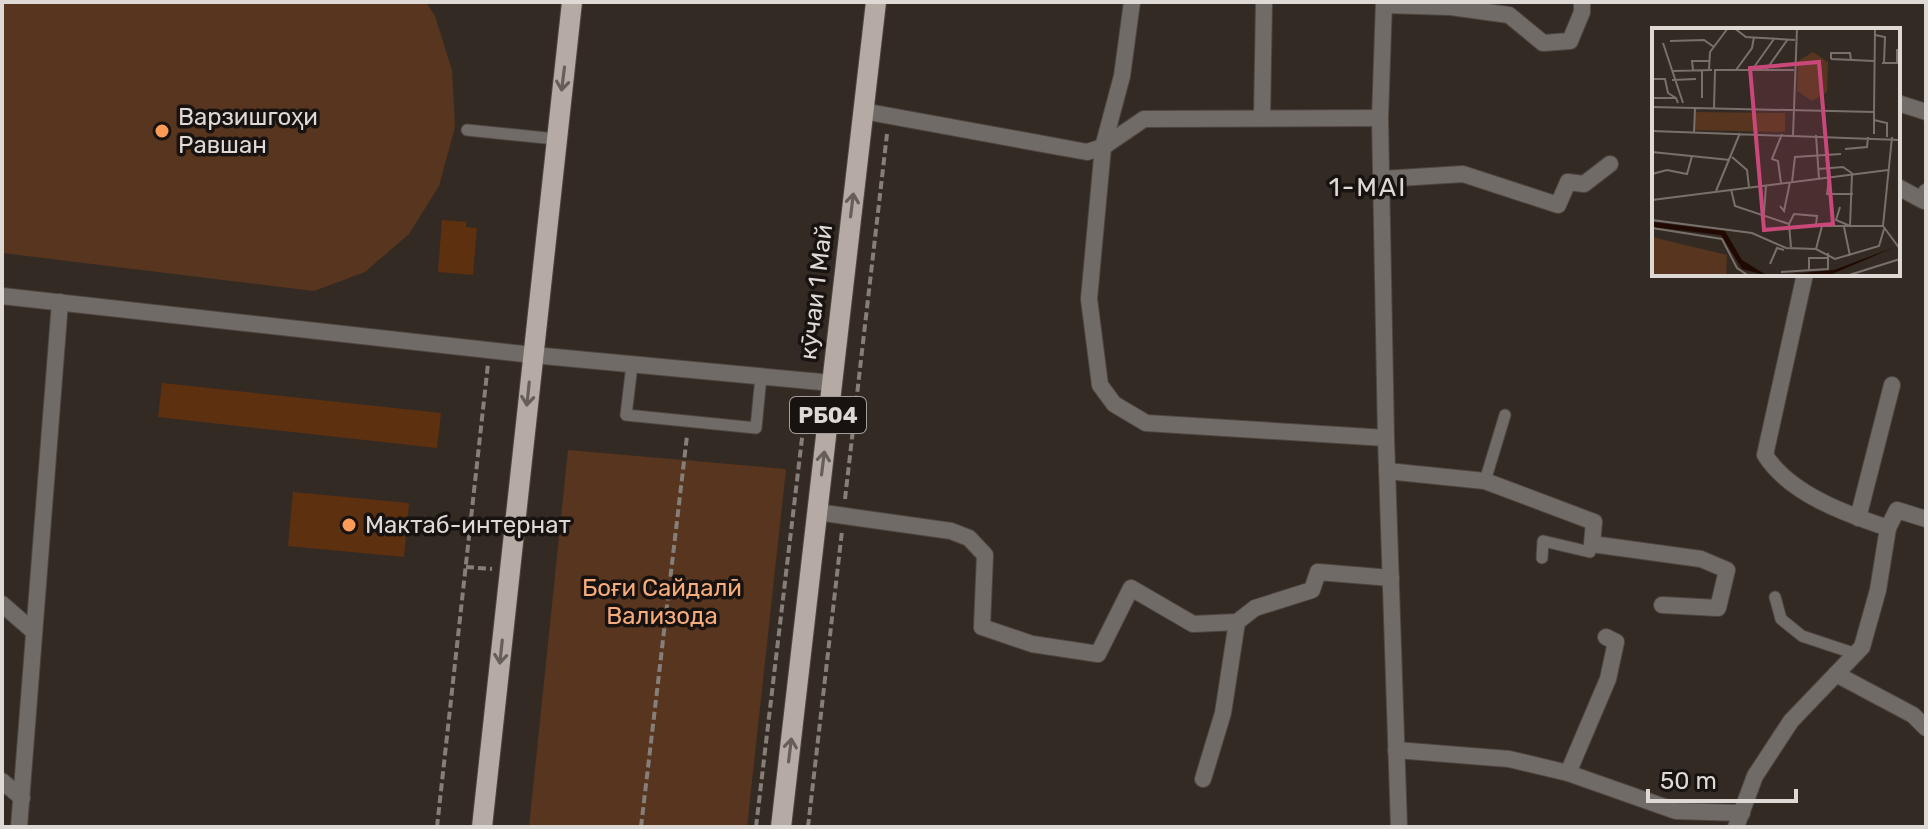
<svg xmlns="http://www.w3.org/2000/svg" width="1928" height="829" font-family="Rubik,sans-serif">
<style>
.green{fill:#57351e}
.building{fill:#5d300f}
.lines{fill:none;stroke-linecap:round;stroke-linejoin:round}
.lane-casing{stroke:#4f4640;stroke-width:13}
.street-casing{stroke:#4f4640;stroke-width:18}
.primary-casing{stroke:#4f4640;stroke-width:22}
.path{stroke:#867e79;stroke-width:4;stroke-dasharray:8 4;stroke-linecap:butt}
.lane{stroke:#716b68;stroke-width:11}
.street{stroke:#716b68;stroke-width:16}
.primary{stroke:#b5aaa4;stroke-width:20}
.oneway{stroke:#665e5a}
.poi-dot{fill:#fe9c57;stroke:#181311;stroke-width:3}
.labels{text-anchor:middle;stroke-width:7;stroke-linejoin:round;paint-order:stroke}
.shield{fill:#181311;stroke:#a39e9a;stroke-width:2}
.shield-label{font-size:22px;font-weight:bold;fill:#dfd9d5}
.poi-label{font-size:24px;fill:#dfd9d5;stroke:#181311;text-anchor:start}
.street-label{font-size:24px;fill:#dfd9d5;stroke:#181311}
.park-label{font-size:24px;fill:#f7ac7b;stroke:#181311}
.neighbourhood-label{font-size:26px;letter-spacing:2px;fill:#dfd9d5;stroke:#181311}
.inset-road{fill:none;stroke:#78706b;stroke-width:2}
.view{fill:#c9487a;fill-opacity:0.15;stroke:#c9487a;stroke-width:4}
.inset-edge{fill:none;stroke:#dfd9d5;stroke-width:4}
</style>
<rect width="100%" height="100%" fill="#342a24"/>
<g class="green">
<polygon points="2,2 426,2 435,16 452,70 455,127 439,186 409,234 365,272 314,291 2,253"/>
<polygon points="568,450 786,469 747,827 529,827"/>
</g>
<g class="building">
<polygon points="442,220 466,222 466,227 477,228 473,275 438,272"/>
<polygon points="162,383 441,413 437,448 158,417"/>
<polygon points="293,492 409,503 404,557 288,546"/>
</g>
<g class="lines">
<defs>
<g id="lane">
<polyline points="467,130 556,139"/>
<polyline points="632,365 626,415 756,428 761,376"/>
<polyline points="1485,481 1505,415"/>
<polyline points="1542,558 1543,541 1590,552 1592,544"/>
<polyline points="1775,597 1781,619 1802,636 1856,654"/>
</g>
<g id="street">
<polyline points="1132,2 1122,76 1103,147 1089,299 1100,385 1114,404 1146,423 1386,438"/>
<polyline points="1384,2 1380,118 1386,438 1399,827"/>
<polyline points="1384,5 1451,7 1509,15 1543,43 1570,41 1582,12 1582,2"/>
<polyline points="1898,103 1926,112"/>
<polyline points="863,111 1087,152 1103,147 1144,119 1380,118"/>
<polyline points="1262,118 1264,2"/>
<polyline points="1382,179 1463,174 1558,205 1568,182 1584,184 1610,164"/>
<polyline points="1898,187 1924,201 1926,192"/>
<path d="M1805,274l-40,181c25,39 81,59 123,73l9,-18 29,9"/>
<polyline points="2,296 533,355 832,383"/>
<polyline points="1387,471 1485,481 1594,522 1592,544 1701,559 1727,570 1718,608 1662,605"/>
<polyline points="817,512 951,531 969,538 985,555 982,627 1032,644 1098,654 1131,588 1193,624 1237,622 1255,608 1312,590 1318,572 1391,578"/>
<polyline points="1858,518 1892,385"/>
<polyline points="2,604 33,631"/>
<polyline points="1836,674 1913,715 1926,728"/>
<polyline points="1396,750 1509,759 1568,773 1676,811 1742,813"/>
<polyline points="1568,773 1608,679 1616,642 1606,637"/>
<polyline points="1203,779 1223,713 1237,622"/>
<polyline points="2,781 22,798"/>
<polyline points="19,827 60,302"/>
<polyline points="1736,827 1755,776 1791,721 1862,647 1878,590 1888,528"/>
</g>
<g id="primary">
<polyline points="482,827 572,2"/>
<polyline points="781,827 876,2"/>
</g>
</defs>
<use href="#lane" class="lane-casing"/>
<use href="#street" class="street-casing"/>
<use href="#primary" class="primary-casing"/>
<g class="path">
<polyline points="845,499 887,134"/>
<polyline points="466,567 492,569"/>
<polyline points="437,827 488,364"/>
<polyline points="641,827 687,436"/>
<polyline points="756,827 807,396"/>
<polyline points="808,827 842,531"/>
</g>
<use href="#lane" class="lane"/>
<use href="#street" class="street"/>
<use href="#primary" class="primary"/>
</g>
<defs><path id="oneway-shaft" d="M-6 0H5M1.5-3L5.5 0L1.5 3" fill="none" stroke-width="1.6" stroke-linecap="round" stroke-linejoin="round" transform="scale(2)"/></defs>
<g class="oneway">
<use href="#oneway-shaft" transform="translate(563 79) rotate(97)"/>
<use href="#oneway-shaft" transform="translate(852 205) rotate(-83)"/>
<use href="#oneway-shaft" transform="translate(528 394) rotate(96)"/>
<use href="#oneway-shaft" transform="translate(823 463) rotate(-83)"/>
<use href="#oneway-shaft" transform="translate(501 652) rotate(96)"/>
<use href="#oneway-shaft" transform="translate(790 750) rotate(-83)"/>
</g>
<g class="poi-dot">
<circle cx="162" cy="131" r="8"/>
<circle cx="349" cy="525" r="8"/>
</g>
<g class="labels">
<rect class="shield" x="790" y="397" width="76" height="36" rx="6"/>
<g class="shield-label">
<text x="828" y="423">РБ04</text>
</g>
<g class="poi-label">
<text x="178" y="125">Варзишгоҳи<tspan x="178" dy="28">Равшан</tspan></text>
<text x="365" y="533">Мактаб-интернат</text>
</g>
<g class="street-label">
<text transform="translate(816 292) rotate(-83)" y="8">кӯчаи 1 Май</text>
</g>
<g class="park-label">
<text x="662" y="596">Боғи Сайдалӣ<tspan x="662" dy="28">Вализода</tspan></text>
</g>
<g class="neighbourhood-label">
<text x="1368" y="196">1-MAI</text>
</g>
</g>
<g transform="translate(1652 28)">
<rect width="248" height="248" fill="#342a24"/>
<path d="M161,24l15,10 -1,30 -15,9 -15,-10 1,-30zM43,84l90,1v19l-90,-2zM0,209l75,18 -1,21h-74z" fill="#57351e"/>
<path d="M0,194l73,9 17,29 26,16 -26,-7 -21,-34 -69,-8zM243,219l-65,28 -60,1 64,-6z" fill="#200900"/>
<path class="inset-road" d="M82,0l12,9 49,3M223,7l10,2 -1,26M18,13l34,-1 10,7M11,15l20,60M179,31l43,2M179,31v-6h19l1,7M230,35h15v-14M41,42l-1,-9h17M57,42l1,-18 18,-24M84,42l16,-22 2,-11M100,42l22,-31M114,42l22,-31M20,43l40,-1M0,51h13l3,14 8,5M20,52l24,-1M0,70h24l2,5M50,70v-28M0,79l222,5v22M62,80l1,-38h79M222,84l1,-84M222,92l13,3v14M0,103l248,9M42,104l1,-24M141,107l4,-107M164,107l3,44M240,109l-9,89 17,23M193,121l22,-2 1,-10M0,124l78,8M80,129l15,13 2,17M166,141l25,-2 10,7M0,146l15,-4 20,4 5,-18M177,150l-2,16h26M140,154l3,-25 46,-3M129,155l-3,-22 -6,-2 10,-25M79,161l4,17 54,18M64,163l24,-58M0,172l236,-30M128,178l4,5 6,-29M188,179l-4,13 14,6 2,-52M112,186l2,-29M0,192l100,13 34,15 30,1 19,10 44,-13 5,-17M192,199l6,29M0,200l70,11 15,29 12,8M139,219l-2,-23 5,-10 23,2 -1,9 6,1M164,221l6,-23h61M118,236l7,-16 7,2M157,242v-12h19M129,244l47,-3v-16M194,248l54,-17"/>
<path class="view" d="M167,34l14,162 -69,6 -14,-162z"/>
<rect width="248" height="248" class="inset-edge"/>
</g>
<rect width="1928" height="829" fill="none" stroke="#dfd9d5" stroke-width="8"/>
<path d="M1648 789v12h148v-12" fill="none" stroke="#dfd9d5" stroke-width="4"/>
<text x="1660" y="789" font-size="24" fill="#dfd9d5" stroke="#181311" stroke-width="6" paint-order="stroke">50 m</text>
</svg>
